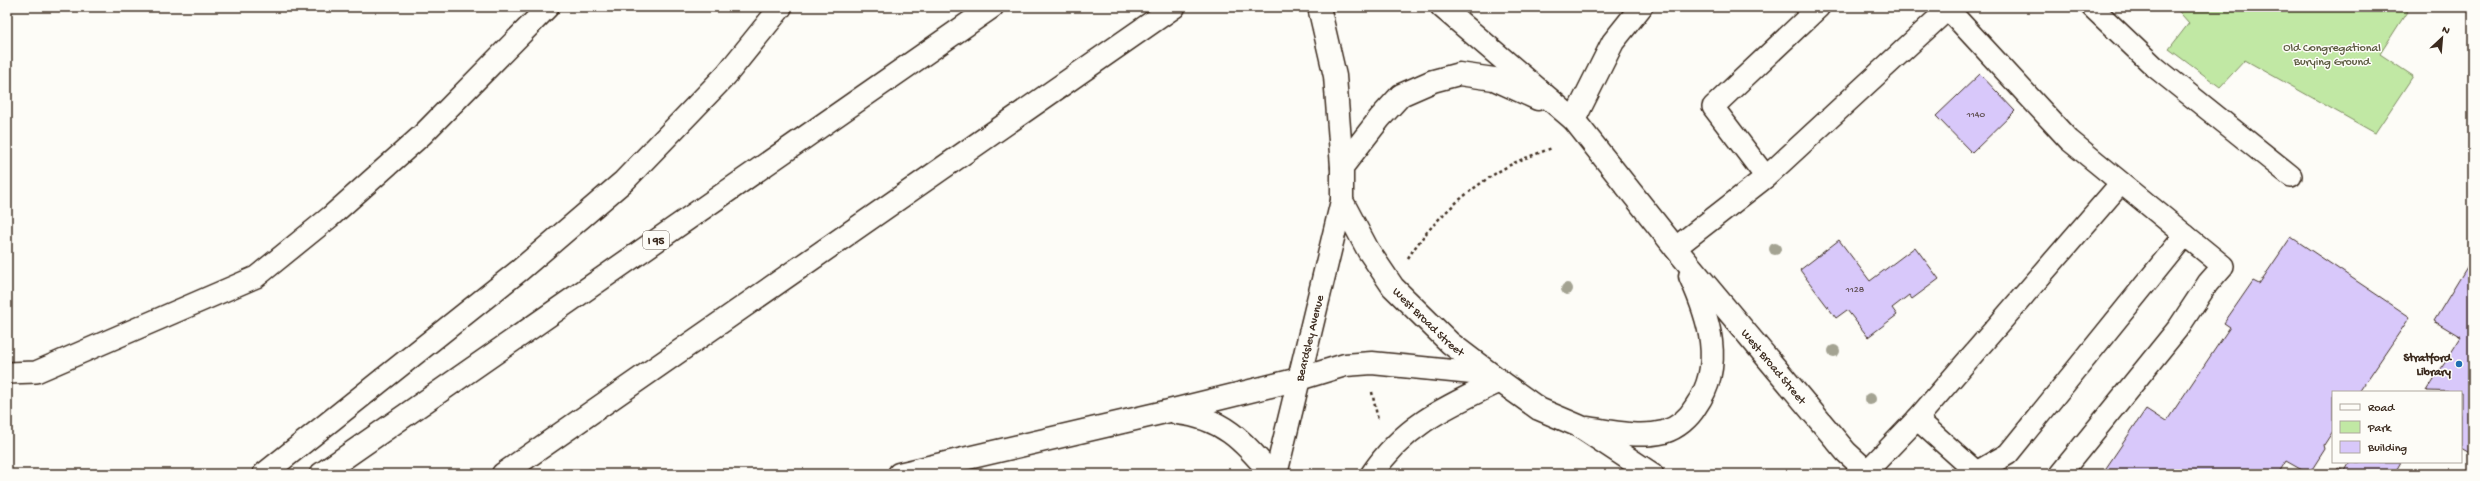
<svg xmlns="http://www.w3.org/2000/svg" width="2480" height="481" font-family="'Gochi Hand',sans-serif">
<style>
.green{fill:#c1e8a4;stroke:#7e8961}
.building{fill:#d8c8fa;stroke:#3b2a1e}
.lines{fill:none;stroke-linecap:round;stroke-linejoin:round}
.lane-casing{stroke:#3b2a1e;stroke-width:24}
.street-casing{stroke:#3b2a1e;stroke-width:25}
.primary-casing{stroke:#3b2a1e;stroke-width:25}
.highway-casing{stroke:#3b2a1e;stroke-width:25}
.path{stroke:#3b2a1e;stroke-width:2.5;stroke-dasharray:3 3;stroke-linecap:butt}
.lane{stroke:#fdfcf7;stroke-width:21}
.street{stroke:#fdfcf7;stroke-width:22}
.primary{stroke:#fdfcf7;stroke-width:22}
.highway{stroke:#fdfcf7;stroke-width:22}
.tree{fill:#a4a392}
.poi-dot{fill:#1f6fb2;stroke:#fdfcf7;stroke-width:1.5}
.labels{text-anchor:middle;stroke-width:3;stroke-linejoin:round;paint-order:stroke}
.number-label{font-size:10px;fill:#625255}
.shield{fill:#fdfcf7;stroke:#75695f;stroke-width:1}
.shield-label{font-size:11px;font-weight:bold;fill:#3b2a1e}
.park-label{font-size:12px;fill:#5c5a40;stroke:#fdfcf7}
.street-label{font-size:12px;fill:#3b2a1e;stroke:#fdfcf7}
.poi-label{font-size:12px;font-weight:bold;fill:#3b2a1e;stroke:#fdfcf7;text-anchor:end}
</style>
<rect width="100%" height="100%" fill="#fdfcf7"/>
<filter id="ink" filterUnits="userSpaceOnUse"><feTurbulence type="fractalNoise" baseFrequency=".025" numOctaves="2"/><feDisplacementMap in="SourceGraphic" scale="8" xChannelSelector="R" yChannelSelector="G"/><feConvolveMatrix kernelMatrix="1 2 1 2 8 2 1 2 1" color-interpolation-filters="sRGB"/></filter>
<g filter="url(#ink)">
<polygon class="green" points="2175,7 2410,7 2380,54 2413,76 2375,133 2245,60 2220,87 2169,49 2189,23"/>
<g class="building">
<polygon points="1980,74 2015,111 1972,153 1936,116"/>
<polygon points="2291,237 2410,317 2359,392 2333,392 2333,431 2324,445 2325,449 2309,474 2286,461 2278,474 2102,474 2146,409 2166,422 2230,327 2224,323 2253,281 2259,284"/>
<polygon points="1839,240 1870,281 1915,247 1939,279 1912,299 1909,295 1892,308 1897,315 1868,337 1847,310 1836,318 1800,270"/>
<polygon points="2473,257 2473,455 2461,448 2461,392 2427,391 2461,337 2434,321"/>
<polygon points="2350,462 2401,462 2394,474 2335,474 2339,468 2345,471"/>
</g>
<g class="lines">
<defs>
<g id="lane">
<polyline points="1950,7 1948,9 2069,140 2223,266 2208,283 2179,327 2060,474"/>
<polyline points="2092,7 2155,67 2291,176"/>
<polyline points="1766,177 1713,107 1819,7"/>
<polyline points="1675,248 1766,177 1948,9"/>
<polyline points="7,373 36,372 256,277 330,217 422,135 548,7"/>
<polyline points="1917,419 1975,471"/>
<polyline points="1867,471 1917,419 2121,183"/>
<polyline points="1973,474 2008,454 2185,235"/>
</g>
<g id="street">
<path id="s1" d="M1276,474l66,-273"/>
<path d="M1372,474c33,-50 76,-68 128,-93"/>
</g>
<g id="primary">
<path id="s2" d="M1319,7l16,69 7,91v34l26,49 25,37 57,56 50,38 39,28 40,17 73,48"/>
<path id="s3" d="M1442,7l132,113 107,135 165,197 24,22"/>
<polyline points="1342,167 1380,118 1401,95 1433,81 1459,74 1494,79 1538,99"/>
<path d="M1588,428c25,4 51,10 76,4 13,-4 25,-14 32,-26 29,-41 13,-88 -6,-130"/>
</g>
<g id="highway">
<polyline points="1574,120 1613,42 1641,7"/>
<path d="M1177,413c44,4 67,28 94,61"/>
<polyline points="264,474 520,270 624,181 726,75 781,7"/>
<polyline points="321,474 992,7"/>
<polyline points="503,474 1174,7"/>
<polyline points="899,474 1165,412 1299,379 1345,365 1372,363 1492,375"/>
</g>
</defs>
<use href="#lane" class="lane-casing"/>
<use href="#street" class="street-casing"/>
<use href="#primary" class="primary-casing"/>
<use href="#highway" class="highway-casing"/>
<g class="path">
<path d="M1408,258c24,-38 64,-73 104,-94 12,-6 27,-11 40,-16"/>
<polyline points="1372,392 1378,420"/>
</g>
<use href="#lane" class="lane"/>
<use href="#street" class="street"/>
<use href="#primary" class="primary"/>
<use href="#highway" class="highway"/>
</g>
<g class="tree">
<circle cx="1775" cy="249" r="6"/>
<circle cx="1567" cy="289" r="6"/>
<circle cx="1834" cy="351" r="6"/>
<circle cx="1870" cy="399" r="6"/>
</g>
</g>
<circle class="poi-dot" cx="2459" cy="364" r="4"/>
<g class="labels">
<g class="number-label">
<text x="1976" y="117">1140</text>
<text x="1855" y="292">1128</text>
</g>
<rect class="shield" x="643" y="231" width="26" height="18" rx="3"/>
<g class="shield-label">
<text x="656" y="244">I 95</text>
</g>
<g class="park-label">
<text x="2332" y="51">Old Congregational<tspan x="2332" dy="14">Burying Ground</tspan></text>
</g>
<g class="street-label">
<text dy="4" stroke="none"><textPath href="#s2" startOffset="346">West Broad Street</textPath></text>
<text dy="4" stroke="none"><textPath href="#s1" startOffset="140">Beardsley Avenue</textPath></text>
<text dy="4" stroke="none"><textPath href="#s3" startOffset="491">West Broad Street</textPath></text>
</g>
<g class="poi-label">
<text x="2451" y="361">Stratford<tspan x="2451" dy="14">Library</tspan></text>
</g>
</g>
<rect width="2480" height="481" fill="none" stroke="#fdfcf7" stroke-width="24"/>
<rect x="12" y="12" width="2456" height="457" fill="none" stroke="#3b2a1e" stroke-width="1.5" filter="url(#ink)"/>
<rect x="2332" y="391" width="130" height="72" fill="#fdfcf7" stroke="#afa8a0"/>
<rect x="2340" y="404" width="20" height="6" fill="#fdfcf7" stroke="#afa8a0"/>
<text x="2368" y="411" font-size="12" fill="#3b2a1e">Road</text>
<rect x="2340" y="421" width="20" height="12" fill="#c1e8a4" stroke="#afa8a0"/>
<text x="2368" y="431" font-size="12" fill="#3b2a1e">Park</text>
<rect x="2340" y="441" width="20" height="12" fill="#d8c8fa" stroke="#afa8a0"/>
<text x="2368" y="451" font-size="12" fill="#3b2a1e">Building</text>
<g transform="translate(2442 38) rotate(26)" stroke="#fdfcf7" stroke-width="3" paint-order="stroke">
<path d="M0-3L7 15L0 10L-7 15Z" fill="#3b2a1e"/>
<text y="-6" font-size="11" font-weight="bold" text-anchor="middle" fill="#3b2a1e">N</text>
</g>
</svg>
